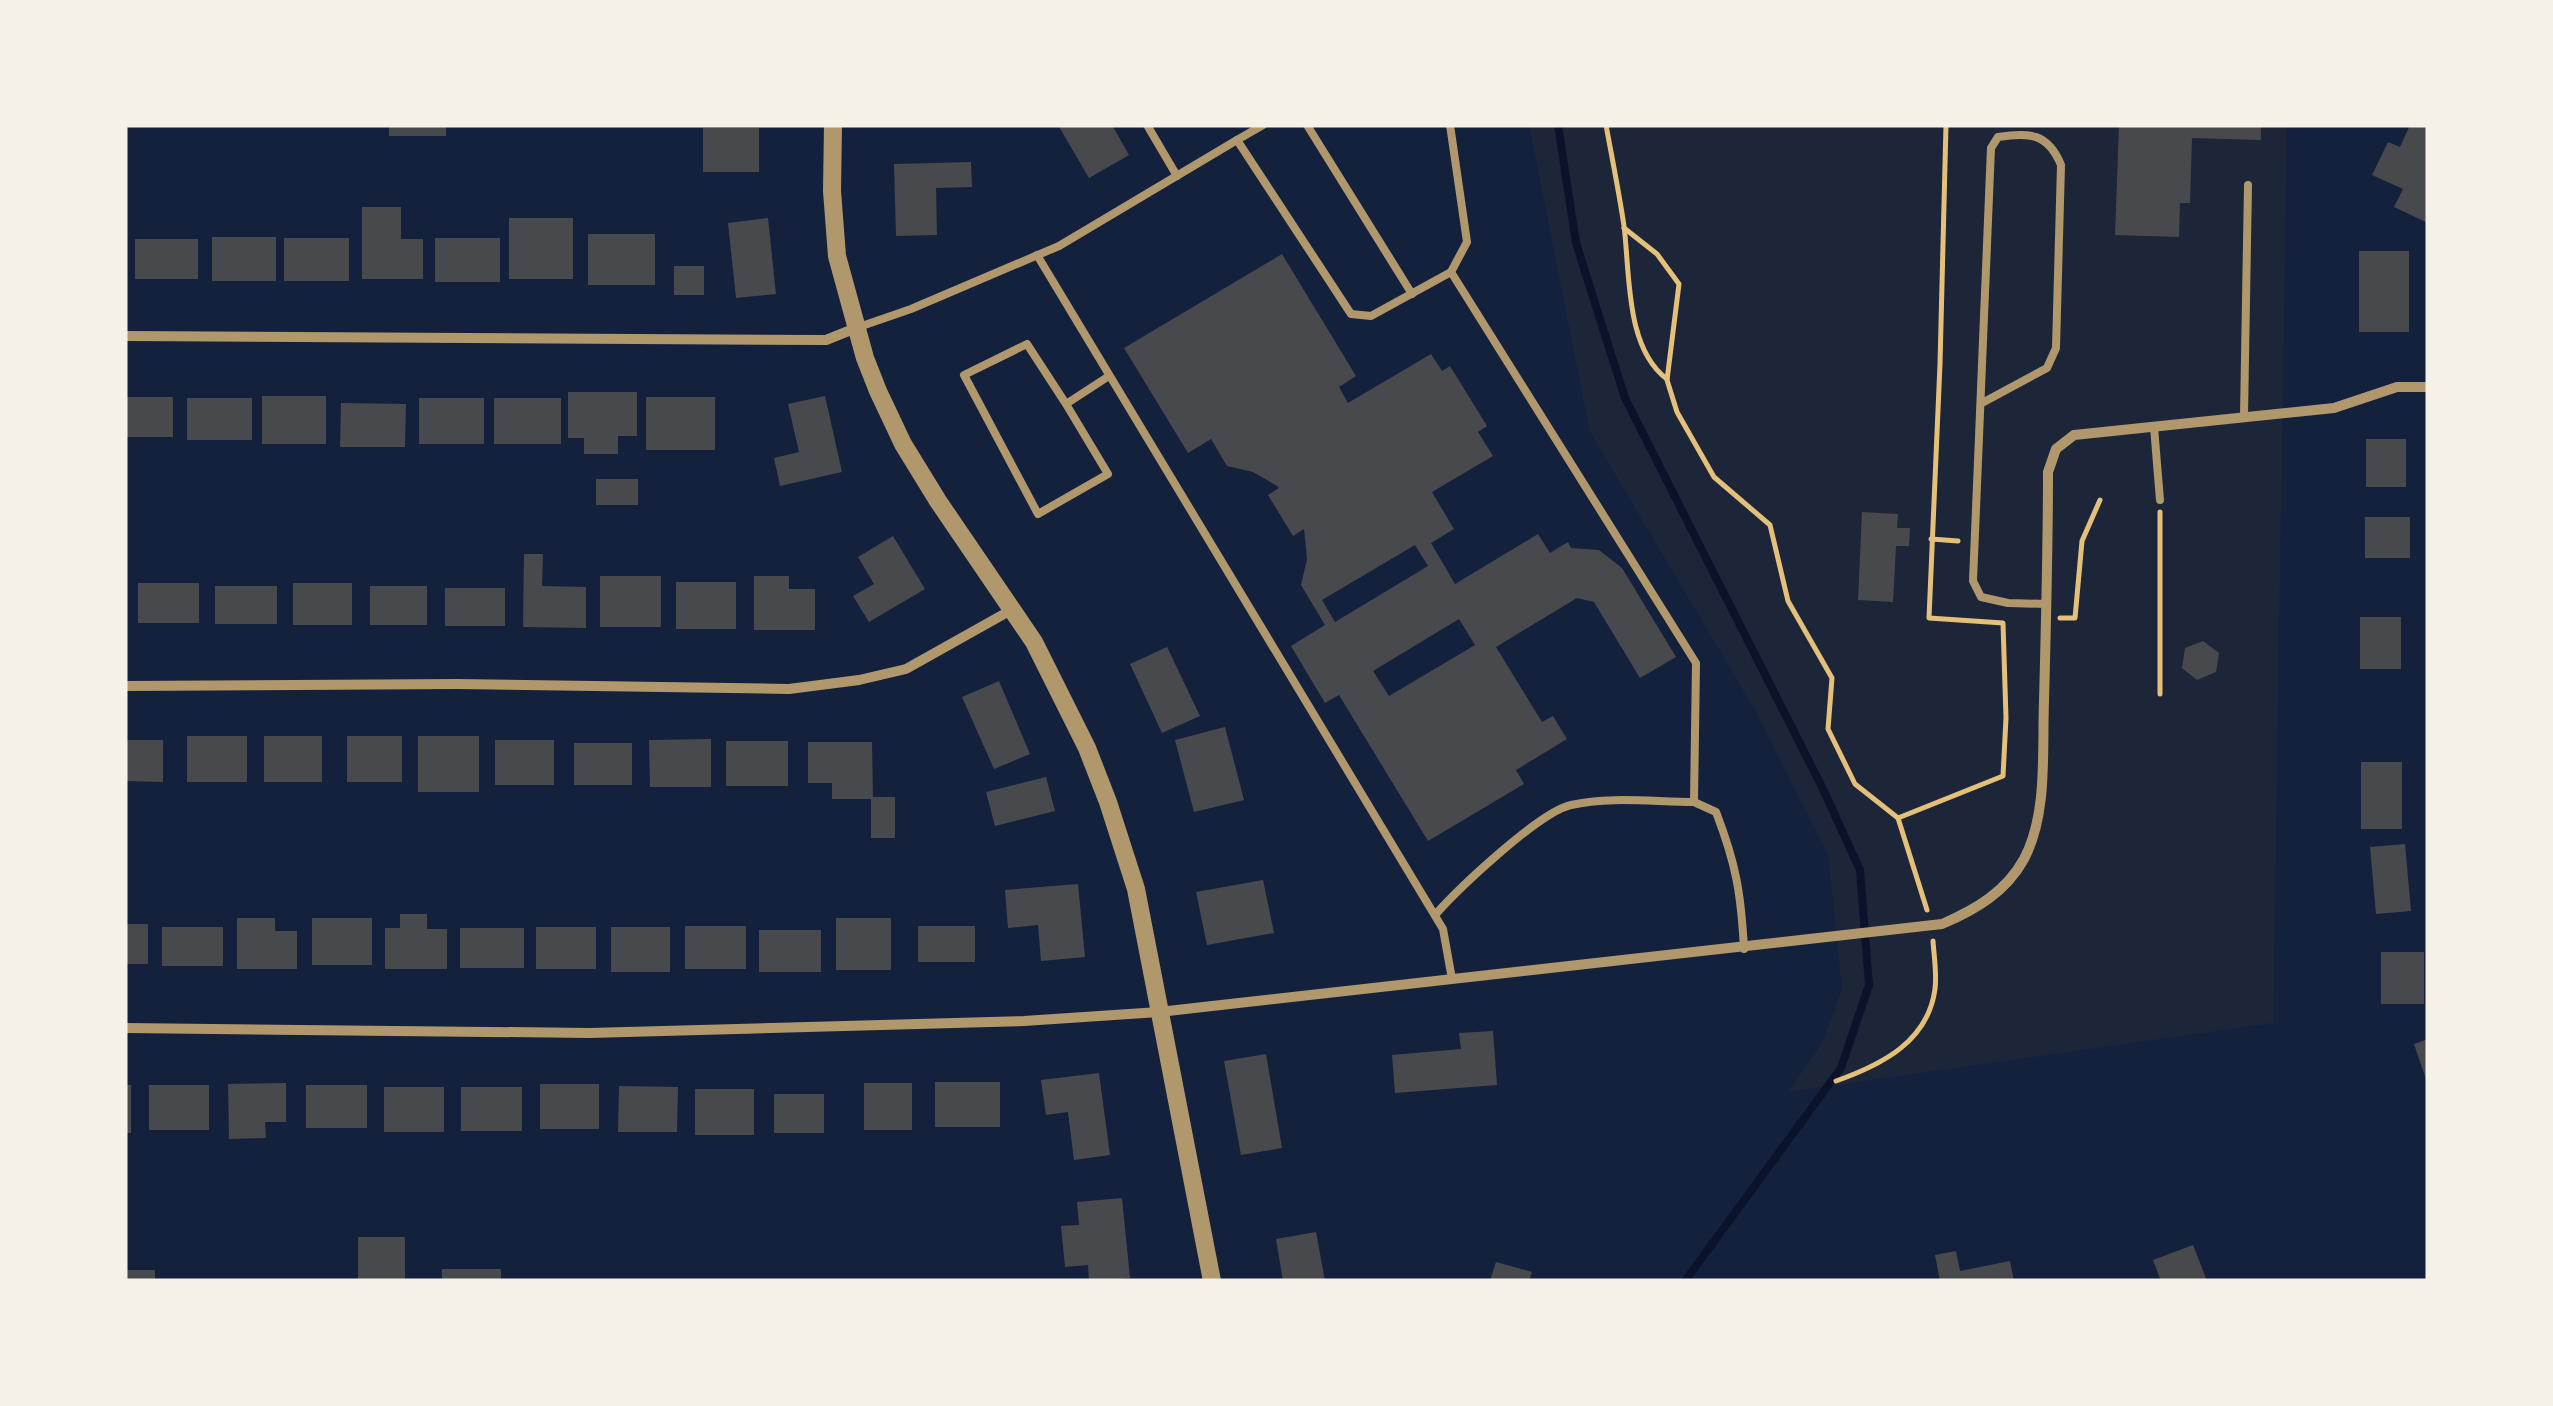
<svg xmlns="http://www.w3.org/2000/svg" width="2553" height="1406" font-family="'IBM Plex Sans',sans-serif">
<style>
.green{fill:#1d2539}
.lines{fill:none;stroke-linecap:round;stroke-linejoin:round}
.stream{stroke:#0b132b;stroke-width:8}
.building{fill:#48494c;fill-rule:evenodd}
.path{stroke:#e5c07b;stroke-width:5}
.service{stroke:#b1986c;stroke-width:8}
.minor{stroke:#b1986c;stroke-width:10}
.tertiary{stroke:#b1986c;stroke-width:18}
</style>
<rect width="100%" height="100%" fill="#14213d"/>
<polygon class="green" points="1529,125 2287,125 2273,1023 1788,1092 1822,1043 1842,989 1828,855 1756,712 1590,432"/>
<g class="lines">
<polyline class="stream" points="1558,125 1576,243 1625,398 1822,787 1860,870 1869,985 1841,1068 1685,1281"/>
</g>
<g class="building">
<rect x="389" y="125" width="57" height="11"/>
<polygon points="1058,125 1112,125 1129,155 1089,178"/>
<polygon points="2119,125 2261,125 2261,140 2192,138 2190,203 2180,203 2179,237 2115,235"/>
<polygon points="2410,125 2428,125 2428,223 2394,207 2403,189 2372,175 2388,142 2400,147"/>
<rect x="703" y="128" width="56" height="44"/>
<polygon points="971,162 972,187 936,188 937,235 896,236 894,164"/>
<polygon points="362,207 401,207 401,239 423,239 423,279 362,279"/>
<rect x="509" y="218" width="64" height="61"/>
<polygon points="768,218 776,294 736,298 728,223"/>
<rect x="588" y="234" width="67" height="51"/>
<rect x="212" y="237" width="64" height="44"/>
<rect x="284" y="238" width="65" height="43"/>
<rect x="435" y="238" width="65" height="44"/>
<rect x="135" y="239" width="63" height="40"/>
<rect x="2359" y="251" width="50" height="81"/>
<path d="M1282,254l74,122 -17,11 9,16 83,-49 11,17 8,-5 37,60 -9,6 15,24 -61,36 22,37 -23,14 24,41 83,-50 12,19 18,-11 3,6 28,2 23,18 54,89 -36,21 -46,-76 -17,-4 -81,49 46,75 11,-6 14,23 -51,31 8,14 -96,57 -89,-146 -14,8 -34,-57 34,-21 -24,-40 6,-26 -3,-30 -11,7 -25,-41 11,-7 -2,-2 -24,-14 -26,-6 -16,-27 -23,14 -64,-105zM1415,545l13,21 -93,56 -13,-22zM1459,619l16,26 -86,51 -16,-25z"/>
<rect x="674" y="266" width="30" height="29"/>
<polygon points="568,392 637,392 637,436 618,436 618,454 584,454 584,438 568,438"/>
<rect x="262" y="396" width="64" height="48"/>
<polygon points="825,396 842,472 780,486 774,458 799,452 788,404"/>
<rect x="125" y="397" width="48" height="40"/>
<rect x="646" y="397" width="69" height="53"/>
<rect x="187" y="398" width="65" height="42"/>
<rect x="419" y="398" width="65" height="46"/>
<rect x="494" y="398" width="67" height="46"/>
<polygon points="341,403 406,404 405,447 340,447"/>
<rect x="2366" y="439" width="40" height="48"/>
<rect x="596" y="479" width="42" height="26"/>
<polygon points="1862,512 1898,514 1897,528 1910,528 1909,546 1896,546 1893,602 1858,600"/>
<rect x="2365" y="517" width="45" height="41"/>
<polygon points="893,536 925,589 869,622 853,596 874,584 858,557"/>
<polygon points="524,554 543,554 542,586 586,587 586,628 523,627"/>
<rect x="600" y="576" width="61" height="51"/>
<polygon points="754,576 789,576 789,589 815,589 815,630 754,630"/>
<rect x="676" y="582" width="60" height="47"/>
<rect x="138" y="583" width="61" height="40"/>
<rect x="293" y="583" width="59" height="42"/>
<rect x="215" y="586" width="62" height="38"/>
<rect x="370" y="586" width="57" height="39"/>
<rect x="445" y="588" width="60" height="38"/>
<rect x="2360" y="617" width="41" height="52"/>
<polygon points="2203,641 2219,653 2216,672 2197,680 2182,668 2185,648"/>
<polygon points="1167,647 1200,716 1162,733 1130,664"/>
<polygon points="999,681 1030,754 994,769 962,697"/>
<polygon points="1225,727 1244,800 1194,812 1175,740"/>
<rect x="187" y="736" width="60" height="46"/>
<rect x="264" y="736" width="58" height="46"/>
<rect x="347" y="736" width="55" height="46"/>
<rect x="418" y="736" width="61" height="56"/>
<polygon points="711,739 711,787 650,787 649,740"/>
<polygon points="125,740 163,740 163,782 125,781"/>
<rect x="495" y="740" width="59" height="45"/>
<rect x="726" y="741" width="62" height="45"/>
<polygon points="808,742 872,742 873,797 895,797 895,838 871,838 871,799 832,799 832,783 808,783"/>
<rect x="574" y="743" width="58" height="42"/>
<rect x="2361" y="762" width="41" height="67"/>
<polygon points="1046,777 1055,811 995,826 986,792"/>
<polygon points="2405,844 2411,911 2376,914 2370,847"/>
<polygon points="1263,880 1274,933 1207,945 1196,892"/>
<polygon points="1078,884 1085,957 1041,961 1038,925 1008,928 1005,890"/>
<polygon points="400,914 427,914 427,929 447,929 447,969 385,969 385,928 400,928"/>
<polygon points="237,918 275,918 275,931 297,931 297,969 237,969"/>
<rect x="312" y="918" width="60" height="47"/>
<rect x="836" y="918" width="55" height="52"/>
<rect x="125" y="924" width="23" height="40"/>
<rect x="685" y="926" width="61" height="43"/>
<rect x="918" y="926" width="57" height="36"/>
<rect x="162" y="927" width="61" height="39"/>
<rect x="536" y="927" width="60" height="42"/>
<rect x="611" y="927" width="59" height="45"/>
<rect x="460" y="928" width="64" height="40"/>
<rect x="759" y="930" width="62" height="42"/>
<rect x="2381" y="952" width="43" height="52"/>
<polygon points="1493,1031 1497,1085 1395,1093 1392,1055 1461,1049 1459,1033"/>
<polygon points="2428,1039 2428,1082 2427,1082 2414,1044"/>
<polygon points="1266,1054 1282,1148 1241,1155 1224,1061"/>
<polygon points="1099,1073 1110,1155 1074,1160 1068,1112 1046,1115 1041,1080"/>
<rect x="935" y="1082" width="65" height="45"/>
<polygon points="286,1083 286,1122 265,1122 266,1138 229,1139 228,1084"/>
<rect x="864" y="1083" width="48" height="47"/>
<rect x="540" y="1084" width="59" height="45"/>
<rect x="125" y="1085" width="6" height="48"/>
<rect x="149" y="1085" width="60" height="45"/>
<rect x="306" y="1085" width="61" height="43"/>
<polygon points="619,1086 678,1087 677,1132 618,1132"/>
<rect x="384" y="1087" width="60" height="45"/>
<rect x="461" y="1087" width="61" height="44"/>
<rect x="695" y="1089" width="59" height="46"/>
<rect x="774" y="1094" width="50" height="39"/>
<polygon points="1122,1198 1130,1278 1089,1281 1088,1265 1065,1267 1061,1226 1079,1225 1077,1202"/>
<polygon points="1316,1232 1325,1281 1283,1281 1276,1239"/>
<rect x="358" y="1237" width="47" height="44"/>
<polygon points="2193,1245 2207,1281 2161,1281 2153,1260"/>
<polygon points="1956,1251 1960,1271 2010,1261 2014,1281 1940,1281 1935,1255"/>
<polygon points="1496,1262 1532,1272 1529,1281 1490,1281"/>
<rect x="442" y="1269" width="59" height="12"/>
<rect x="125" y="1270" width="30" height="11"/>
</g>
<g class="lines">
<g class="path">
<path d="M1606,125c6,33 13,67 18,101 6,46 1,122 43,153"/>
<polyline points="1624,228 1657,254 1679,284 1667,380 1677,412 1714,477 1770,525 1788,601 1832,678 1828,729 1855,784 1898,818 2003,776 2006,718 2003,623 1929,618 1940,364 1946,125"/>
<polyline points="2160,512 2160,694"/>
<polyline points="1931,539 1958,541"/>
<polyline points="2060,618 2075,618 2082,541 2100,500"/>
<polyline points="1898,818 1927,910"/>
<path d="M1836,1081c45,-16 92,-39 99,-92 2,-15 -1,-33 -2,-48"/>
</g>
<g class="service">
<polyline points="1147,125 1177,176"/>
<polyline points="1307,125 1412,294"/>
<polyline points="1450,125 1467,242 1451,272"/>
<polyline points="1237,140 1263,125"/>
<polyline points="1037,255 1443,929 1452,979"/>
<path d="M1451,272l245,391 -2,139 22,10c20,52 25,81 28,137"/>
<polyline points="856,328 911,309 1059,246 1237,140 1351,314 1371,316 1451,272"/>
<path d="M1982,403l65,-35 9,-20 5,-183c-13,-32 -32,-33 -63,-28l-7,11 -18,433 8,16 27,6 39,1"/>
<polyline points="1066,404 1108,474 1038,514 964,375 1027,344 1066,404 1109,376"/>
<polyline points="2244,416 2248,185"/>
<polyline points="2154,427 2160,500"/>
<path d="M1435,915c23,-26 104,-103 136,-110 39,-9 83,-3 123,-3"/>
</g>
<g class="minor">
<polyline points="125,336 826,340 856,328"/>
<polyline points="125,686 457,684 789,689 859,680 906,669 1013,609"/>
<path d="M125,1028l465,5 434,-12 135,-9 783,-88c33,-14 64,-32 82,-65 24,-45 18,-108 20,-158 2,-76 4,-152 4,-229l8,-23 18,-14 260,-27 63,-21h31"/>
</g>
<polyline class="tertiary" points="833,125 832,191 837,256 865,358 878,391 903,444 938,501 1034,642 1087,748 1108,802 1136,889 1212,1281"/>
</g>
<rect width="2553" height="1406" fill="none" stroke="#f6f1e7" stroke-width="255"/>
</svg>
